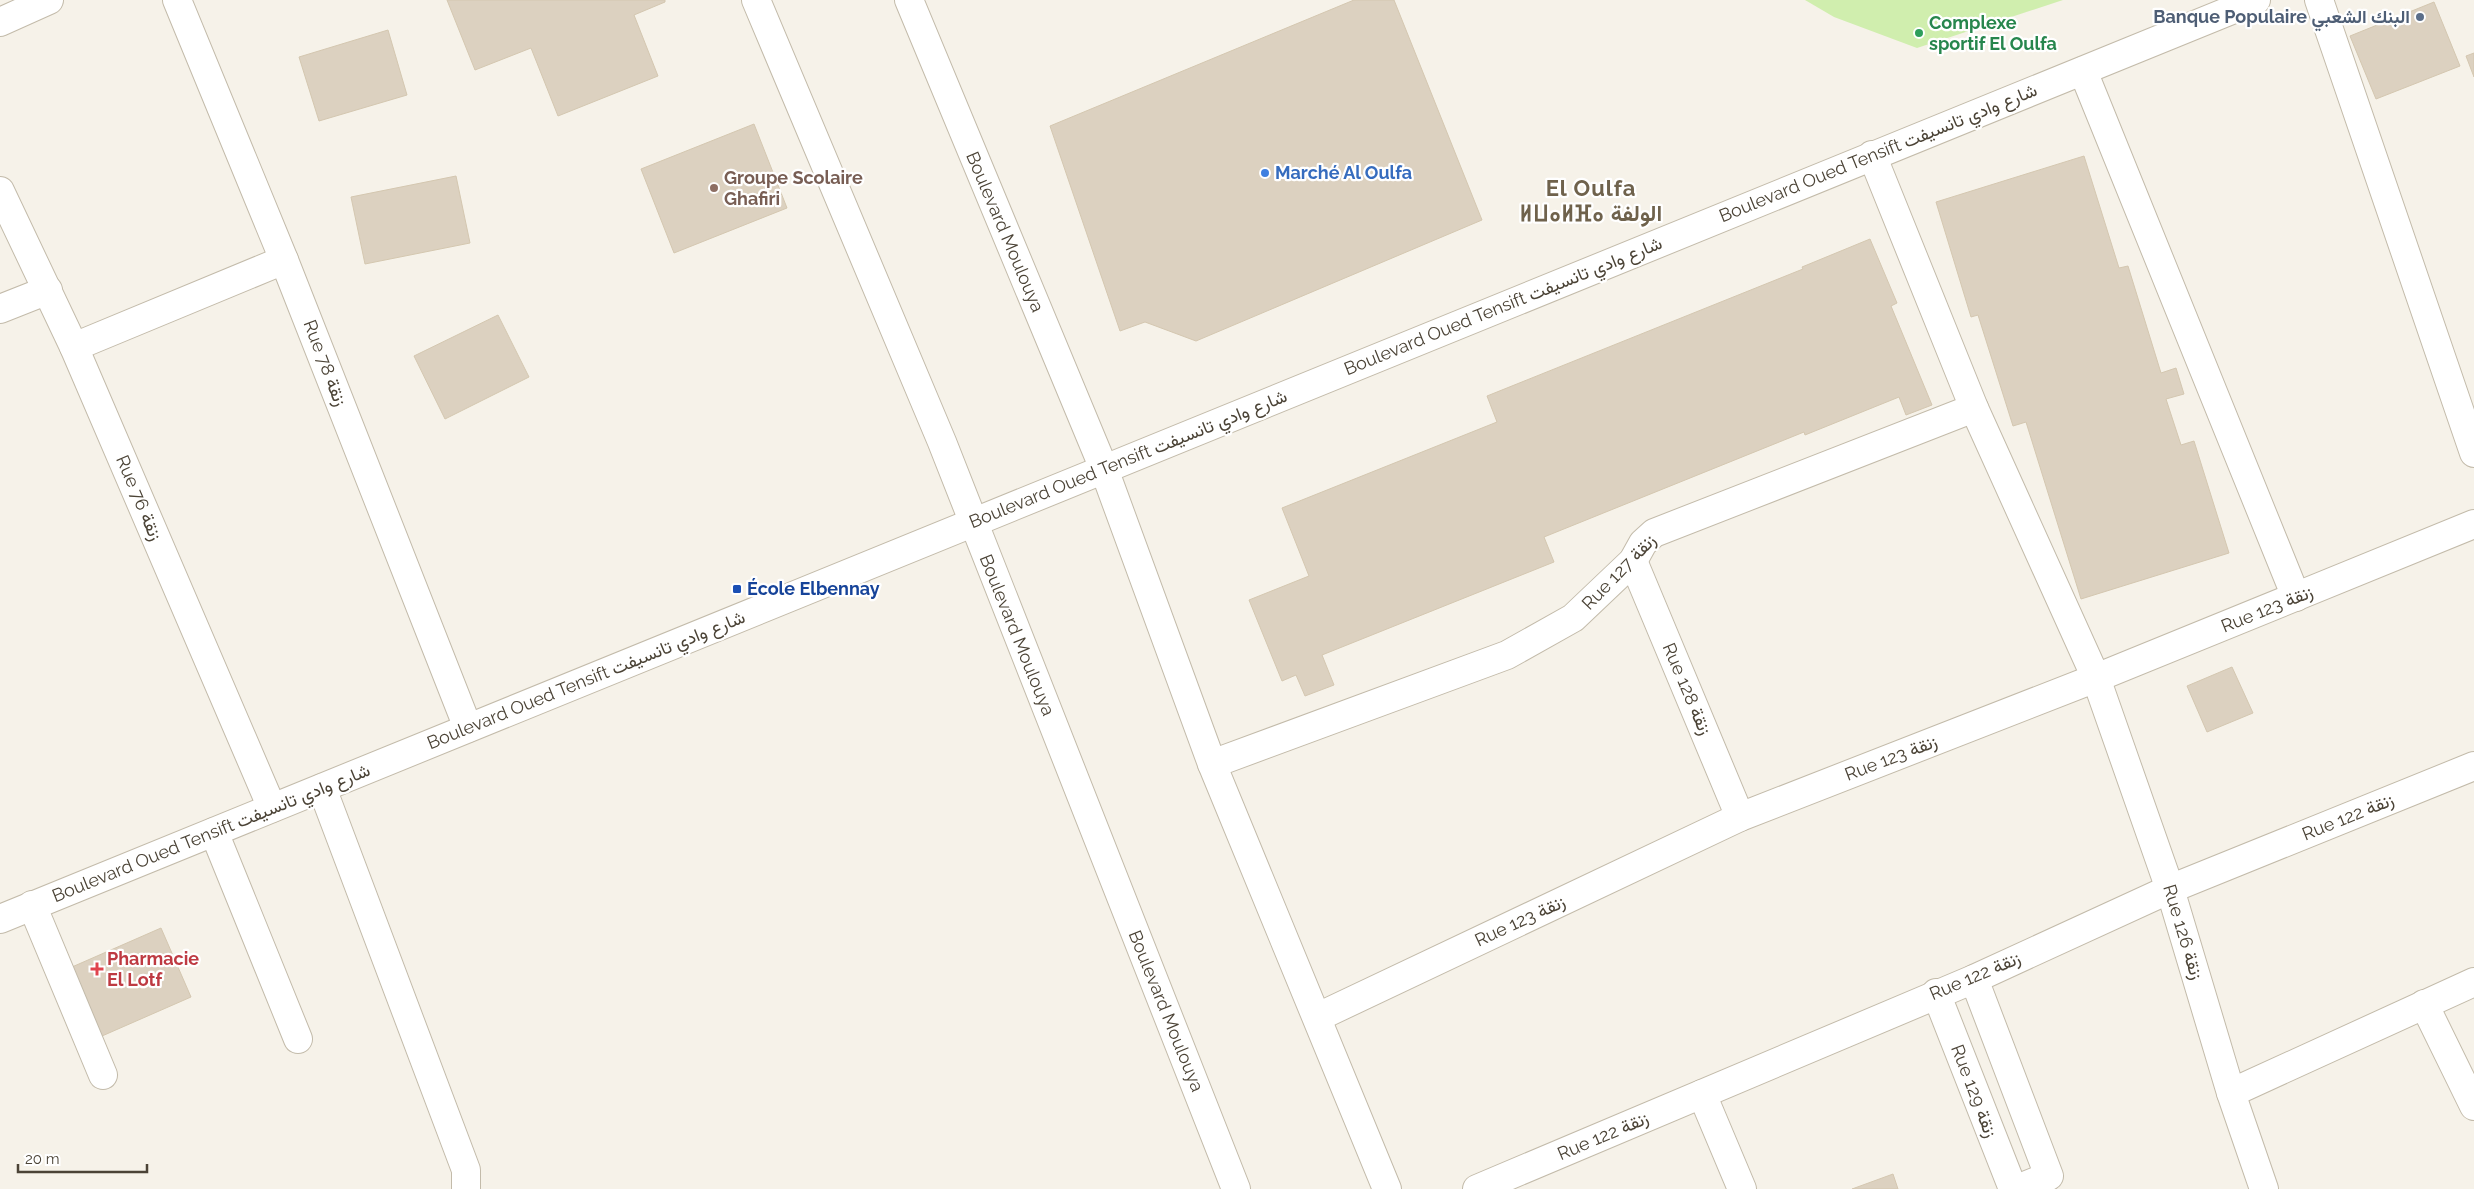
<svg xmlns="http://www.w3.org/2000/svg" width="2474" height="1189" font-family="Raleway,Vazirmatn,'Noto Sans Tifinagh',sans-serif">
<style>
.green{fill:#d0eeae}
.building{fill:#dcd1c0;stroke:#d4c7b0}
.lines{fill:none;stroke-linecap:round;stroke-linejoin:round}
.pedestrian-casing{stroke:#c3bbaa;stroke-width:30}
.minor-casing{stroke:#c3bbaa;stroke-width:30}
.tertiary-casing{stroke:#c3bbaa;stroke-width:30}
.pedestrian{stroke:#fff;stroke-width:28}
.minor{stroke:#fff;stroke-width:28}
.tertiary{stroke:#fff;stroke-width:28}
.service-dot{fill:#5c6f8a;stroke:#fff;stroke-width:2}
.leisure-dot{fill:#2e9e5b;stroke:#fff;stroke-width:2}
.shop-dot{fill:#3f7fe0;stroke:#fff;stroke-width:2}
.education-dot{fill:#8d6e63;stroke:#fff;stroke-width:2}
.transit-dot{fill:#1a4fb4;stroke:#fff;stroke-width:2}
.health-dot{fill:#e0444e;stroke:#fff;stroke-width:2}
.labels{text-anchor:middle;stroke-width:4.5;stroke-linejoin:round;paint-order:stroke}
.service-label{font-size:18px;font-weight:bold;fill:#4e5e75;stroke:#fff;text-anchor:end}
.leisure-label{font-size:18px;font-weight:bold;fill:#27864d;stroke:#fff;text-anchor:start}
.street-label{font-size:18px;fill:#4b4336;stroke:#fff}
.shop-label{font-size:18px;font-weight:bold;fill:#366cbe;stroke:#fff;text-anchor:start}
.education-label{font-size:18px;font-weight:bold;fill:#785e54;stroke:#fff;text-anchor:start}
.transit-label{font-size:18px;font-weight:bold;fill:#164399;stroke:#fff;text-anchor:start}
.health-label{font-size:18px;font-weight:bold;fill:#be3a42;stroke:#fff;text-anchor:start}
.district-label{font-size:22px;font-weight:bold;letter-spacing:1px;fill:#6f624c;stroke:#fff}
</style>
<rect width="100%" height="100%" fill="#f6f2e9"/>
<polygon class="green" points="1805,0 2063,0 1917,48 1834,17"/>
<g class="building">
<polygon points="447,0 665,0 665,2 634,15 658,76 558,116 531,48 475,70"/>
<polygon points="1354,0 1394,0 1482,220 1196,341 1145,322 1120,331 1050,126"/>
<polygon points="2434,2 2460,66 2376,99 2350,36"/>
<polygon points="388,30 407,95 319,121 299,57"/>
<polygon points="2474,53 2474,77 2466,56"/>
<polygon points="754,124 787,208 674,253 641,169"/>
<polygon points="2084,156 2119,268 2128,266 2161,373 2176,368 2184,394 2166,399 2181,445 2194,441 2229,553 2081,599 2026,422 2013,426 1978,315 1971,317 1936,202"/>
<polygon points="456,176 470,243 365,264 351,197"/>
<polygon points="1870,239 1897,303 1891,306 1932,405 1906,415 1899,397 1805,435 1804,432 1544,537 1554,562 1322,655 1334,685 1305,696 1296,675 1282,681 1249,600 1309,576 1282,508 1497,422 1487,396 1803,269 1802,267"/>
<polygon points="498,315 529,377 445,419 414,356"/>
<polygon points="2232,667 2253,713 2207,732 2187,686"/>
<polygon points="161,928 191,997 102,1036 72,967"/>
<polygon points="1893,1174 1898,1189 1852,1189"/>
</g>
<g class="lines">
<defs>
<g id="pedestrian">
<polyline points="214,832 298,1039"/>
<polyline points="32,905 103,1075"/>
<polyline points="1974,979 2049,1176 2017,1189"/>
<polyline points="1936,993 2013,1189"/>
</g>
<g id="minor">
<polyline points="177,0 284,260 468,728"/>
<polyline points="2319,0 2474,453"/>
<polyline points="0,22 49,0"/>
<polyline points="2083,71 2296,597"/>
<polyline points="1872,155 1974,408 2096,678 2170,889 2231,1093 2264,1189"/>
<polyline points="0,191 74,347 272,808"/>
<polyline points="0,309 48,290"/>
<polyline points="74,347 284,260"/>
<polyline points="1633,561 1740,817"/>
<polyline points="1212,764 1507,655 1573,618 1633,561 1643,543 1654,533 1974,408"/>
<polyline points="322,788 466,1170 466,1189"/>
<polyline points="2424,1004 2474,1106"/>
<polyline points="1318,1017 1740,817 2096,678 2474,524"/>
<polyline points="2231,1093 2474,982"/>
<polyline points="1702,1094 1742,1189"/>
<polyline points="1477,1189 1974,979 2170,889 2474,766"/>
</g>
<g id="tertiary">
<polyline points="756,0 942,442 1236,1189"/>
<polyline points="909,0 1104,469 1212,764 1387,1189"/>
<polyline points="0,919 2256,0"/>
</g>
</defs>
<use href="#pedestrian" class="pedestrian-casing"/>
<use href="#minor" class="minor-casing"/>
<use href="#tertiary" class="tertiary-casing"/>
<use href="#pedestrian" class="pedestrian"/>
<use href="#minor" class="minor"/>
<use href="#tertiary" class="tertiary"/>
</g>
<circle class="service-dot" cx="2420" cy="17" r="5"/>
<circle class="leisure-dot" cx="1919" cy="33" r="5"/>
<circle class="shop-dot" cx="1265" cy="173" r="5"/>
<circle class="education-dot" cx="714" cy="188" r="5"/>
<rect class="transit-dot" x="732" y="584" width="10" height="10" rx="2.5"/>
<path class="health-dot" d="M94.5 961.5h5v5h5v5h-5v5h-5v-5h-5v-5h5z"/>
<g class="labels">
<g class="service-label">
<text x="2410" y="23">Banque Populaire البنك الشعبي</text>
</g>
<g class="leisure-label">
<text x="1929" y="29">Complexe<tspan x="1929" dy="21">sportif El Oulfa</tspan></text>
</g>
<g class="street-label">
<text transform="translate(1878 153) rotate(-22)" y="6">Boulevard Oued Tensift شارع وادي تانسيفت</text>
<text transform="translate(1005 232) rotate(67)" y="6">Boulevard Moulouya</text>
<text transform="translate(1503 306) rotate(-22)" y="6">Boulevard Oued Tensift شارع وادي تانسيفت</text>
<text transform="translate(325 363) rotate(69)" y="6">Rue 78 زنقة</text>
<text transform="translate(1128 459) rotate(-22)" y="6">Boulevard Oued Tensift شارع وادي تانسيفت</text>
<text transform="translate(139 498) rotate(67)" y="6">Rue 76 زنقة</text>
<text transform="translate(1619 572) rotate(-46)" y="6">Rue 127 زنقة</text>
<text transform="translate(2267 609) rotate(-22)" y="6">Rue 123 زنقة</text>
<text transform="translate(1017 635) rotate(68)" y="6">Boulevard Moulouya</text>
<text transform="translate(586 680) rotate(-22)" y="6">Boulevard Oued Tensift شارع وادي تانسيفت</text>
<text transform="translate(1687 689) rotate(67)" y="6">Rue 128 زنقة</text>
<text transform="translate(1891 758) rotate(-21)" y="6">Rue 123 زنقة</text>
<text transform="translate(2348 817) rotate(-22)" y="6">Rue 122 زنقة</text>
<text transform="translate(211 833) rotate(-22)" y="6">Boulevard Oued Tensift شارع وادي تانسيفت</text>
<text transform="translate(1520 921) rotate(-25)" y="6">Rue 123 زنقة</text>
<text transform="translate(2183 932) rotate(73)" y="6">Rue 126 زنقة</text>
<text transform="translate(1975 976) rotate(-23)" y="6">Rue 122 زنقة</text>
<text transform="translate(1166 1011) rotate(68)" y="6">Boulevard Moulouya</text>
<text transform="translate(1974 1091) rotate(69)" y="6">Rue 129 زنقة</text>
<text transform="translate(1603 1136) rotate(-23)" y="6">Rue 122 زنقة</text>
</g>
<g class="shop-label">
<text x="1275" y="179">Marché Al Oulfa</text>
</g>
<g class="education-label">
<text x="724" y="184">Groupe Scolaire<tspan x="724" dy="21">Ghafiri</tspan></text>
</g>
<g class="transit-label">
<text x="747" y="595">École Elbennay</text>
</g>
<g class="health-label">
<text x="107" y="965">Pharmacie<tspan x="107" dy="21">El Lotf</tspan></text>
</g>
<g class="district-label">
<text x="1591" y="196">El Oulfa<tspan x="1591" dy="25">ⵍⵡⴰⵍⴼⴰ الولفة</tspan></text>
</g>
</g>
<path d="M18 1164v8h129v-8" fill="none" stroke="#4b4336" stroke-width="2.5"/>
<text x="25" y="1164" font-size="15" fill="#4b4336" stroke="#ffffff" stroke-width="4" paint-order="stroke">20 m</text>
</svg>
